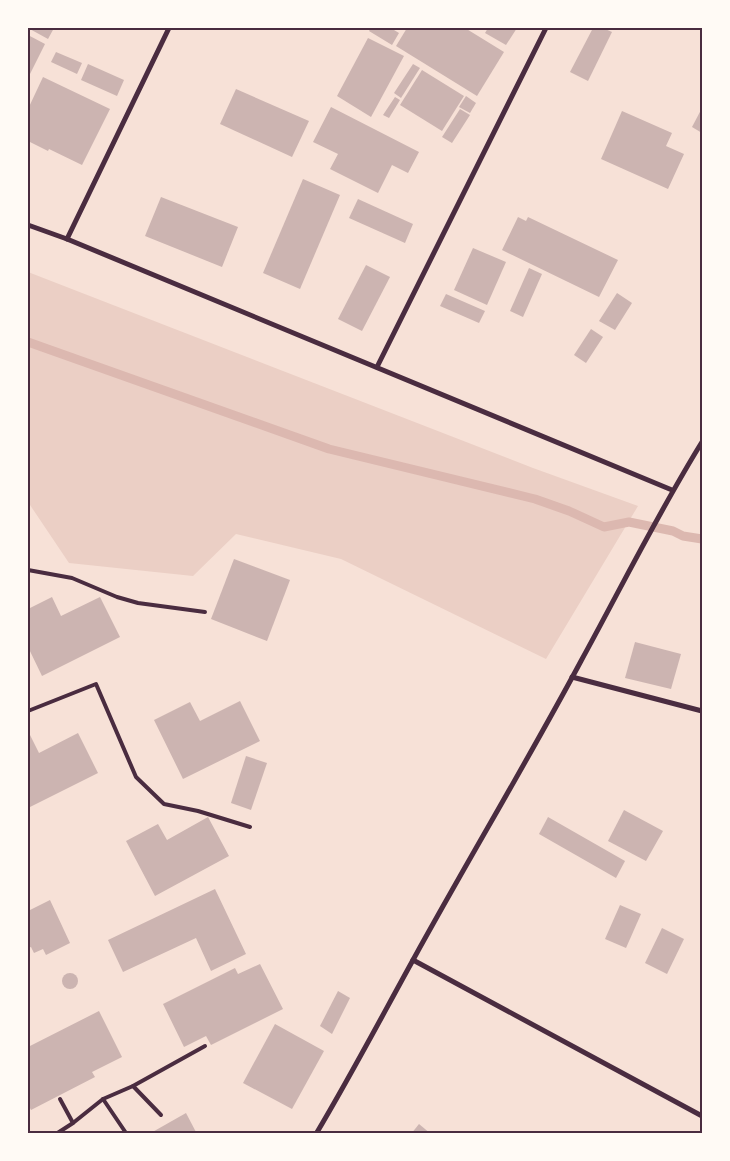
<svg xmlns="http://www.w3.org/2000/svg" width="730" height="1161" font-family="'Exo 2',sans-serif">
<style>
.green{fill:#ebcfc5}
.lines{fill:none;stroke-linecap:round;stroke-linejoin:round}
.stream{stroke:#dcb8b0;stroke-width:9}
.building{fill:#ccb4b1}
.service{stroke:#4a2c40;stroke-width:4}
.minor{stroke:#4a2c40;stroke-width:5}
.neatline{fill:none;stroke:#4a2c40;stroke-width:2}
</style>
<rect width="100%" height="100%" fill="#f7e1d7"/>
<polygon class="green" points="28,272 533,468 638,506 546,659 341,559 236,534 193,576 69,563 28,502"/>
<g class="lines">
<polyline class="stream" points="28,342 329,449 535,499 569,511 604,527 629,522 673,531 683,536 702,539"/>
</g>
<g class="building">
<polygon points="28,28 54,28 48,39"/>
<polygon points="371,28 395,28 394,30 399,33 392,45 369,31"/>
<polygon points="407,28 465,28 504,52 477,96 396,46"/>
<polygon points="488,28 517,28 506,45 485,33"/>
<polygon points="593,28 603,28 612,32 588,81 570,72"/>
<polygon points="28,35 45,44 28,78"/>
<polygon points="368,38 404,56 371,117 337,96"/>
<polygon points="56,52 82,63 77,74 51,62"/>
<polygon points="88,64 124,80 117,96 81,80"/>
<polygon points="413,64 420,68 401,98 394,93"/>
<polygon points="422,70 464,96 442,131 400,105"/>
<polygon points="43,77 110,109 82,165 49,149 48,151 28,141 28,109"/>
<polygon points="236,89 309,121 292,157 220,124"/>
<polygon points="466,96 476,103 470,113 459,107"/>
<polygon points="395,97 400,100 389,118 383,115"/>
<polygon points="331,107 419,152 408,173 392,165 378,193 330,169 338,154 313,142"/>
<polygon points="702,108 702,133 692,127"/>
<polygon points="460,109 470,115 452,143 442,137"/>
<polygon points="622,111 672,133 666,146 684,154 668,189 601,159"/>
<polygon points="303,179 340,195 300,289 263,273"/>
<polygon points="161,197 238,227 222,267 145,236"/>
<polygon points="358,199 413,224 405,243 349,218"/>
<polygon points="518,217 526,221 528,217 618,260 599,297 502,250"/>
<polygon points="473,248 506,262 487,305 454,290"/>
<polygon points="366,265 390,277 362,331 338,319"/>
<polygon points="529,268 542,274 523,317 510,311"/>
<polygon points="617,293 632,303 615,330 599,321"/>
<polygon points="446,294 485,311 479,323 440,306"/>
<polygon points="591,329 603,337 586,363 574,355"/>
<polygon points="234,559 290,580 267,641 211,619"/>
<polygon points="52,597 61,616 100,597 120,637 42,676 28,647 28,609"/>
<polygon points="635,642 681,654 671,689 625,678"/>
<polygon points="240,701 260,741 183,779 154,720 190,702 200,721"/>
<polygon points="29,733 39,753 78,733 98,773 28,808 28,734"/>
<polygon points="246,756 267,763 251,810 231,803"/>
<polygon points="624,810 663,831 646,861 608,841"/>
<polygon points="208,817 229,856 155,896 126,841 158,824 167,840"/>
<polygon points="548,817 625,861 616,878 539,834"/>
<polygon points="215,889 246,954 211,971 196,938 123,972 108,940"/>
<polygon points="50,900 70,943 46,955 43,949 34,953 31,947 28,948 28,911"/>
<polygon points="620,905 641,914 626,948 605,939"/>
<polygon points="662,928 684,939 667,974 645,963"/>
<polygon points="260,964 283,1009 211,1045 206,1036 184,1047 163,1004 235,968 238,974"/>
<circle cx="70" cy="981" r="8"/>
<polygon points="338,991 350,998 332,1034 320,1026"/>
<polygon points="99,1011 122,1057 92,1072 95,1077 31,1110 28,1104 28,1047"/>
<polygon points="275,1024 324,1051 292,1109 243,1083"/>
<polygon points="186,1113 197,1134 149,1134"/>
<polygon points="419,1124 431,1134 411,1134"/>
</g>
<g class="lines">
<g class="service">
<polyline points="28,570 72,578 117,597 138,603 205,612"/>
<polyline points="28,711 96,684 136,777 164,804 198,811 250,827"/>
<polyline points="133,1086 161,1115"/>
<polyline points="60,1099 73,1123"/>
<polyline points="103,1099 126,1133"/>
<polyline points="56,1134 73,1123 103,1099 133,1086 205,1046"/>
</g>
<g class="minor">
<polyline points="28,225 67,239 672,490"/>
<polyline points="67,239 169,28"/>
<polyline points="377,367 546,28"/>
<polyline points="572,677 702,711"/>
<polyline points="413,960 702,1116"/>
<path d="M316,1134c34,-57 65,-116 97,-174 55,-100 114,-198 168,-299 40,-73 77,-148 121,-219"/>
</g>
</g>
<rect width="730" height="1161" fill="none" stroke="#fffaf5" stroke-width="58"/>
<rect x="29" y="29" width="672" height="1103" class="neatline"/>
</svg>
